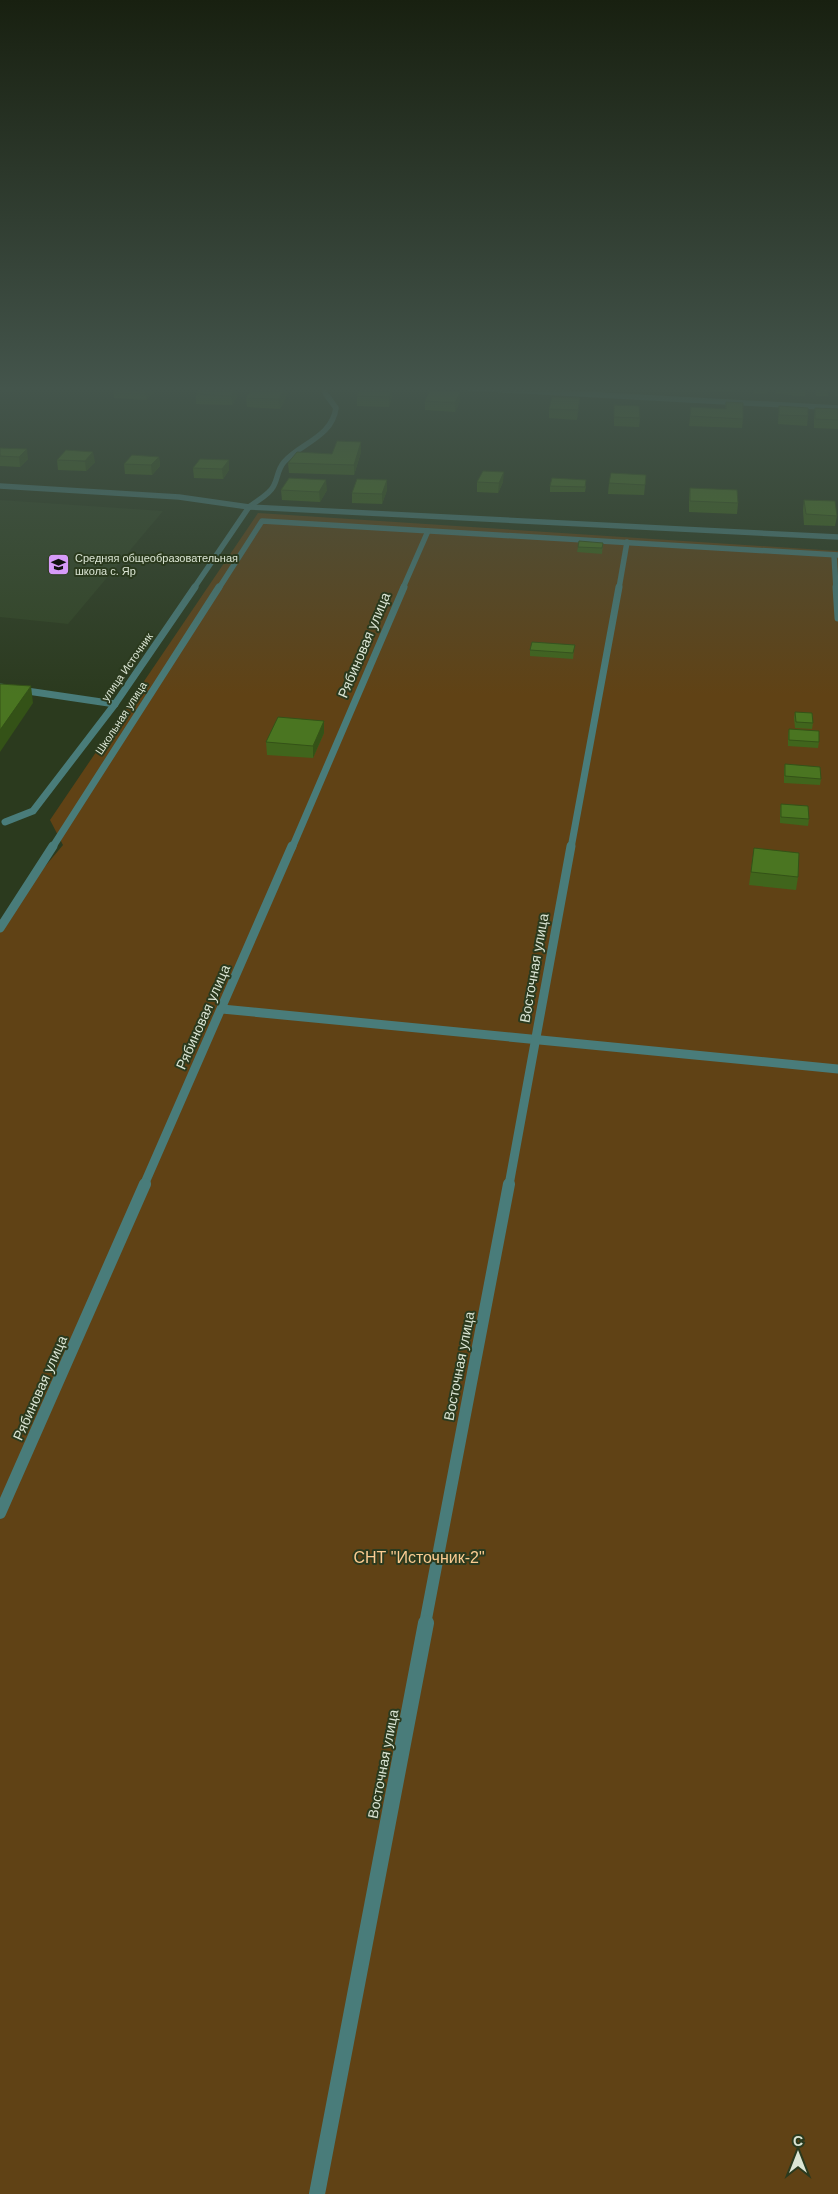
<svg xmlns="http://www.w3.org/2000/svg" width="838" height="2194" font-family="Arial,sans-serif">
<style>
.built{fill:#314423}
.green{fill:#604215}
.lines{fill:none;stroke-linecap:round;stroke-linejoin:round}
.lane-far1{stroke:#497c7a;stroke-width:5.5}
.lane{stroke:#497c7a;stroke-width:7}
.street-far4{stroke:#497c7a;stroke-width:5.5}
.street-far3{stroke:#497c7a;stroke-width:7}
.street-far2{stroke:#497c7a;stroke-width:9}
.street-far1{stroke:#497c7a;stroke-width:12}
.street{stroke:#497c7a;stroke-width:16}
.wall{fill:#40651c}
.shaded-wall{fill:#345217}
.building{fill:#4a7521;stroke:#345217}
.labels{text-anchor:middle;stroke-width:4;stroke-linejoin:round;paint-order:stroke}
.far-poi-label{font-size:11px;fill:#dbe5d4;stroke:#2b3a1e;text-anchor:start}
.far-street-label{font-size:11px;fill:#dbe5d4;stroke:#2b3a1e}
.street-label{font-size:14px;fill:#dbe5d4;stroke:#2b3a1e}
.near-park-label{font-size:16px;fill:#fbcc92;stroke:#2b3a1e}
</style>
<rect width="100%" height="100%" fill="#2b3a1e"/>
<polygon class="built" points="0,500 163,511 68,624 0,617"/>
<polygon class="green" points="258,513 838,551 838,2194 0,2194 0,920 63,845 50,820"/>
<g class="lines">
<path class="lane-far1" d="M249,507c7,-6 20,-12 24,-20 5,-8 4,-17 11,-25 17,-19 48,-25 52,-54l-11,-15v-5"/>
<polyline class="lane" points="0,687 115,704"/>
<g class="street-far4">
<polyline points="470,388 838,408"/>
<polyline points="0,486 179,497 249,507 838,537"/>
<polyline points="834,555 836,588"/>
<polyline points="194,588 249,507"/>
<polyline points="219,588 262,521 838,555"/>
<polyline points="403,588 428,531"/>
<polyline points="619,588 627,542"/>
</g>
<g class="street-far3">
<polyline points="836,587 838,618"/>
<polyline points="5,822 33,811 115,704 195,587"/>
<polyline points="52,848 219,587"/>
<polyline points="292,848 404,587"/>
<polyline points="571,848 619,587"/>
</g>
<g class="street-far2">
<polyline points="0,928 53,846"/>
<polyline points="222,1009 838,1069"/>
<polyline points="144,1185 292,846"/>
<polyline points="509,1185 571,846"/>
</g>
<g class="street-far1">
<polyline points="0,1513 145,1184"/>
<polyline points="425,1624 509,1184"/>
</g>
<polyline class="street" points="317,2194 426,1623"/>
</g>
<g class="wall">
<polygon points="0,388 15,388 12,391 0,390"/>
<polygon points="114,388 156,388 156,389 146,400 114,398 113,389"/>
<polygon points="200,388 237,397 232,405 196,404 196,394"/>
<polygon points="659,388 677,388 677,389"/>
<polygon points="701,388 735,388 734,392 701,390"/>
<polygon points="754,388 768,388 767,394 754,393"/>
<polygon points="776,388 806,388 805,396 776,394"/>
<polygon points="815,388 828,388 828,396 816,396"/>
<rect x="835" y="388" width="3" height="8"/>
<polygon points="288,393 280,409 247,407 246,398"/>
<polygon points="357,396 392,397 389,407 357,406"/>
<polygon points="580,398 577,420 549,418 549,409"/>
<polygon points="425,401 460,401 455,412 425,410"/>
<polygon points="726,402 743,419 742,428 689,426 691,407 725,409"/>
<polygon points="614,405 640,418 639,427 614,426"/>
<polygon points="779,406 808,416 807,426 778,424"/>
<polygon points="815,408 838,409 838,429 814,428 814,417"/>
<polygon points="361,442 361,452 354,475 289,473 288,463 332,454"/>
<polygon points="0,448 28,459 20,467 0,466"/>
<polygon points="159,457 160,466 152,475 125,474 124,464"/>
<polygon points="57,460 95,462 86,471 58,470"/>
<polygon points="229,460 229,470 223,479 194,478 193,468"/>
<polygon points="646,475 644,495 608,494 609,483"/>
<polygon points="387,480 387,490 382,504 352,503 352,493"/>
<polygon points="477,482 503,482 498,493 477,492"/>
<polygon points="550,486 586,486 585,492 550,492"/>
<polygon points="690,488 738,503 737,514 689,512 689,498"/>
<polygon points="281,490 327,490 320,502 282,500"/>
<polygon points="804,500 837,516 835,526 804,525 803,510"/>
<polygon points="603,543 602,554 577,552 578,547"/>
<polygon points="530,650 574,650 573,659 530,656"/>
<polygon points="795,712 813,723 812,729 795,728 794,718"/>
<polygon points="324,721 324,733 313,758 267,755 266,742"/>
<polygon points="789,729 819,742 818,748 788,746 788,735"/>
<polygon points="785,764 821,779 820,785 784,783 784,770"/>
<polygon points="781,804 809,819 808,826 780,823 780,810"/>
<polygon points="754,848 798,877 796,890 749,885"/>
</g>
<g class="shaded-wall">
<polygon points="147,388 156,389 146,400 145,391"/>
<polygon points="236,388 237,397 232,405 231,396"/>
<polygon points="285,388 288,388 288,393 280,409 279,399"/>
<polygon points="392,388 392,397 389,407 389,397"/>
<polygon points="460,392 460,401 455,412 455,403"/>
<polygon points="580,398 579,407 577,420 578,410"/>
<polygon points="361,442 361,452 354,475 354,465"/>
<polygon points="27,449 28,459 20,467 19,457"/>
<polygon points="93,452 95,462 86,471 85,461"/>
<polygon points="159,457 160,466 152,475 151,465"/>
<polygon points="229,460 229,470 223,479 222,469"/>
<polygon points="504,472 503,482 498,493 499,483"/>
<polygon points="326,480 327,490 320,502 319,492"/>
<polygon points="387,480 387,490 382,504 382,494"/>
<polygon points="31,686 33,703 0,752 0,730"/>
<polygon points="324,721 324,733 313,758 313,746"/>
</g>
<g class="building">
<polygon points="114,388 147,388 145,391 113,389"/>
<polygon points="200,388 236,388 231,396 196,394"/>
<polygon points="252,388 285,388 279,399 246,398"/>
<polygon points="360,388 392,388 389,397 357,396"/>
<polygon points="817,388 828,388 829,392 817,391"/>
<polygon points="430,390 460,392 455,403 425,401"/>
<polygon points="552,397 580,398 578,410 549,409"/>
<polygon points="726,402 743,403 743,419 690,416 691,407 726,409"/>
<polygon points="614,405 639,406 640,418 614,417"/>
<polygon points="779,406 808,408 808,416 779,415"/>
<polygon points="815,408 838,409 838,420 815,419"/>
<polygon points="337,441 361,442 354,465 288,463 297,452 332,454"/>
<polygon points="0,448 27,449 19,457 0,456"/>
<polygon points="66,450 93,452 85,461 57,460"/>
<polygon points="132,455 159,457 151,465 124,464"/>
<polygon points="200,459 229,460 222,469 193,468"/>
<polygon points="483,471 504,472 499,483 477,482"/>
<polygon points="611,473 646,475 645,485 609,483"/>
<polygon points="289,478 326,480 319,492 281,490"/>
<polygon points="552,478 586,480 585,487 550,486"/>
<polygon points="357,479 387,480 382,494 352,493"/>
<polygon points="690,488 737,490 738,503 690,501"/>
<polygon points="804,500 835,501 837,516 806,514"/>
<polygon points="579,541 603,543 602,548 578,547"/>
<polygon points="532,642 575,645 573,653 530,650"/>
<polygon points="0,684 31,686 0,730"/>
<polygon points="795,712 812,713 813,723 796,722"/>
<polygon points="278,717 324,721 313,746 266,742"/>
<polygon points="789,729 819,731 819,742 789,740"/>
<polygon points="785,764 820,767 821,779 785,776"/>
<polygon points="781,804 808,806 809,819 781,817"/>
<polygon points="754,848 799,853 798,877 751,872"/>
</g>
<linearGradient id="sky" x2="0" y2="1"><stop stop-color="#182010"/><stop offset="0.56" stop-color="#44554c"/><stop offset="1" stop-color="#44554c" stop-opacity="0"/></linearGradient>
<rect width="838" height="695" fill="url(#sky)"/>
<defs>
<symbol id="school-square" viewBox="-11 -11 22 22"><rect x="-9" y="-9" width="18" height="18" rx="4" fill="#d79bf9" stroke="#2b3a1e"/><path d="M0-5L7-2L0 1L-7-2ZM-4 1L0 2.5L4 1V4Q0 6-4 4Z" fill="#111"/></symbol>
</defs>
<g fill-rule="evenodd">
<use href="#school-square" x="46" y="552" width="25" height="25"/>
</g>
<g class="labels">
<g class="far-poi-label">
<text x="75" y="562">Средняя общеобразовательная<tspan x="75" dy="13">школа с. Яр</tspan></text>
</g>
<g class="far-street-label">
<text transform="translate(127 667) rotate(-55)" y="4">улица Источник</text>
<text transform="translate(121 718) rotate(-57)" y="4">Школьная улица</text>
</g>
<g class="street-label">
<text transform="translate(364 645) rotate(-67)" y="5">Рябиновая улица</text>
<text transform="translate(534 968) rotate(-80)" y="5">Восточная улица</text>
<text transform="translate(203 1017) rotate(-66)" y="5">Рябиновая улица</text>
<text transform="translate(459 1366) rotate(-79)" y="5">Восточная улица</text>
<text transform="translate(40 1388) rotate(-66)" y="5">Рябиновая улица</text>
<text transform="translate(383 1764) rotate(-79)" y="5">Восточная улица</text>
</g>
<g class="near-park-label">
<text x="419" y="1563">СНТ "Источник-2"</text>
</g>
</g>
<g transform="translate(798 2154)" stroke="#2b3a1e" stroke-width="4" paint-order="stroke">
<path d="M0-4L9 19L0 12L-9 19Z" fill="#dbe5d4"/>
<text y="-8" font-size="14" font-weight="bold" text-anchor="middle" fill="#dbe5d4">С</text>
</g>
</svg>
